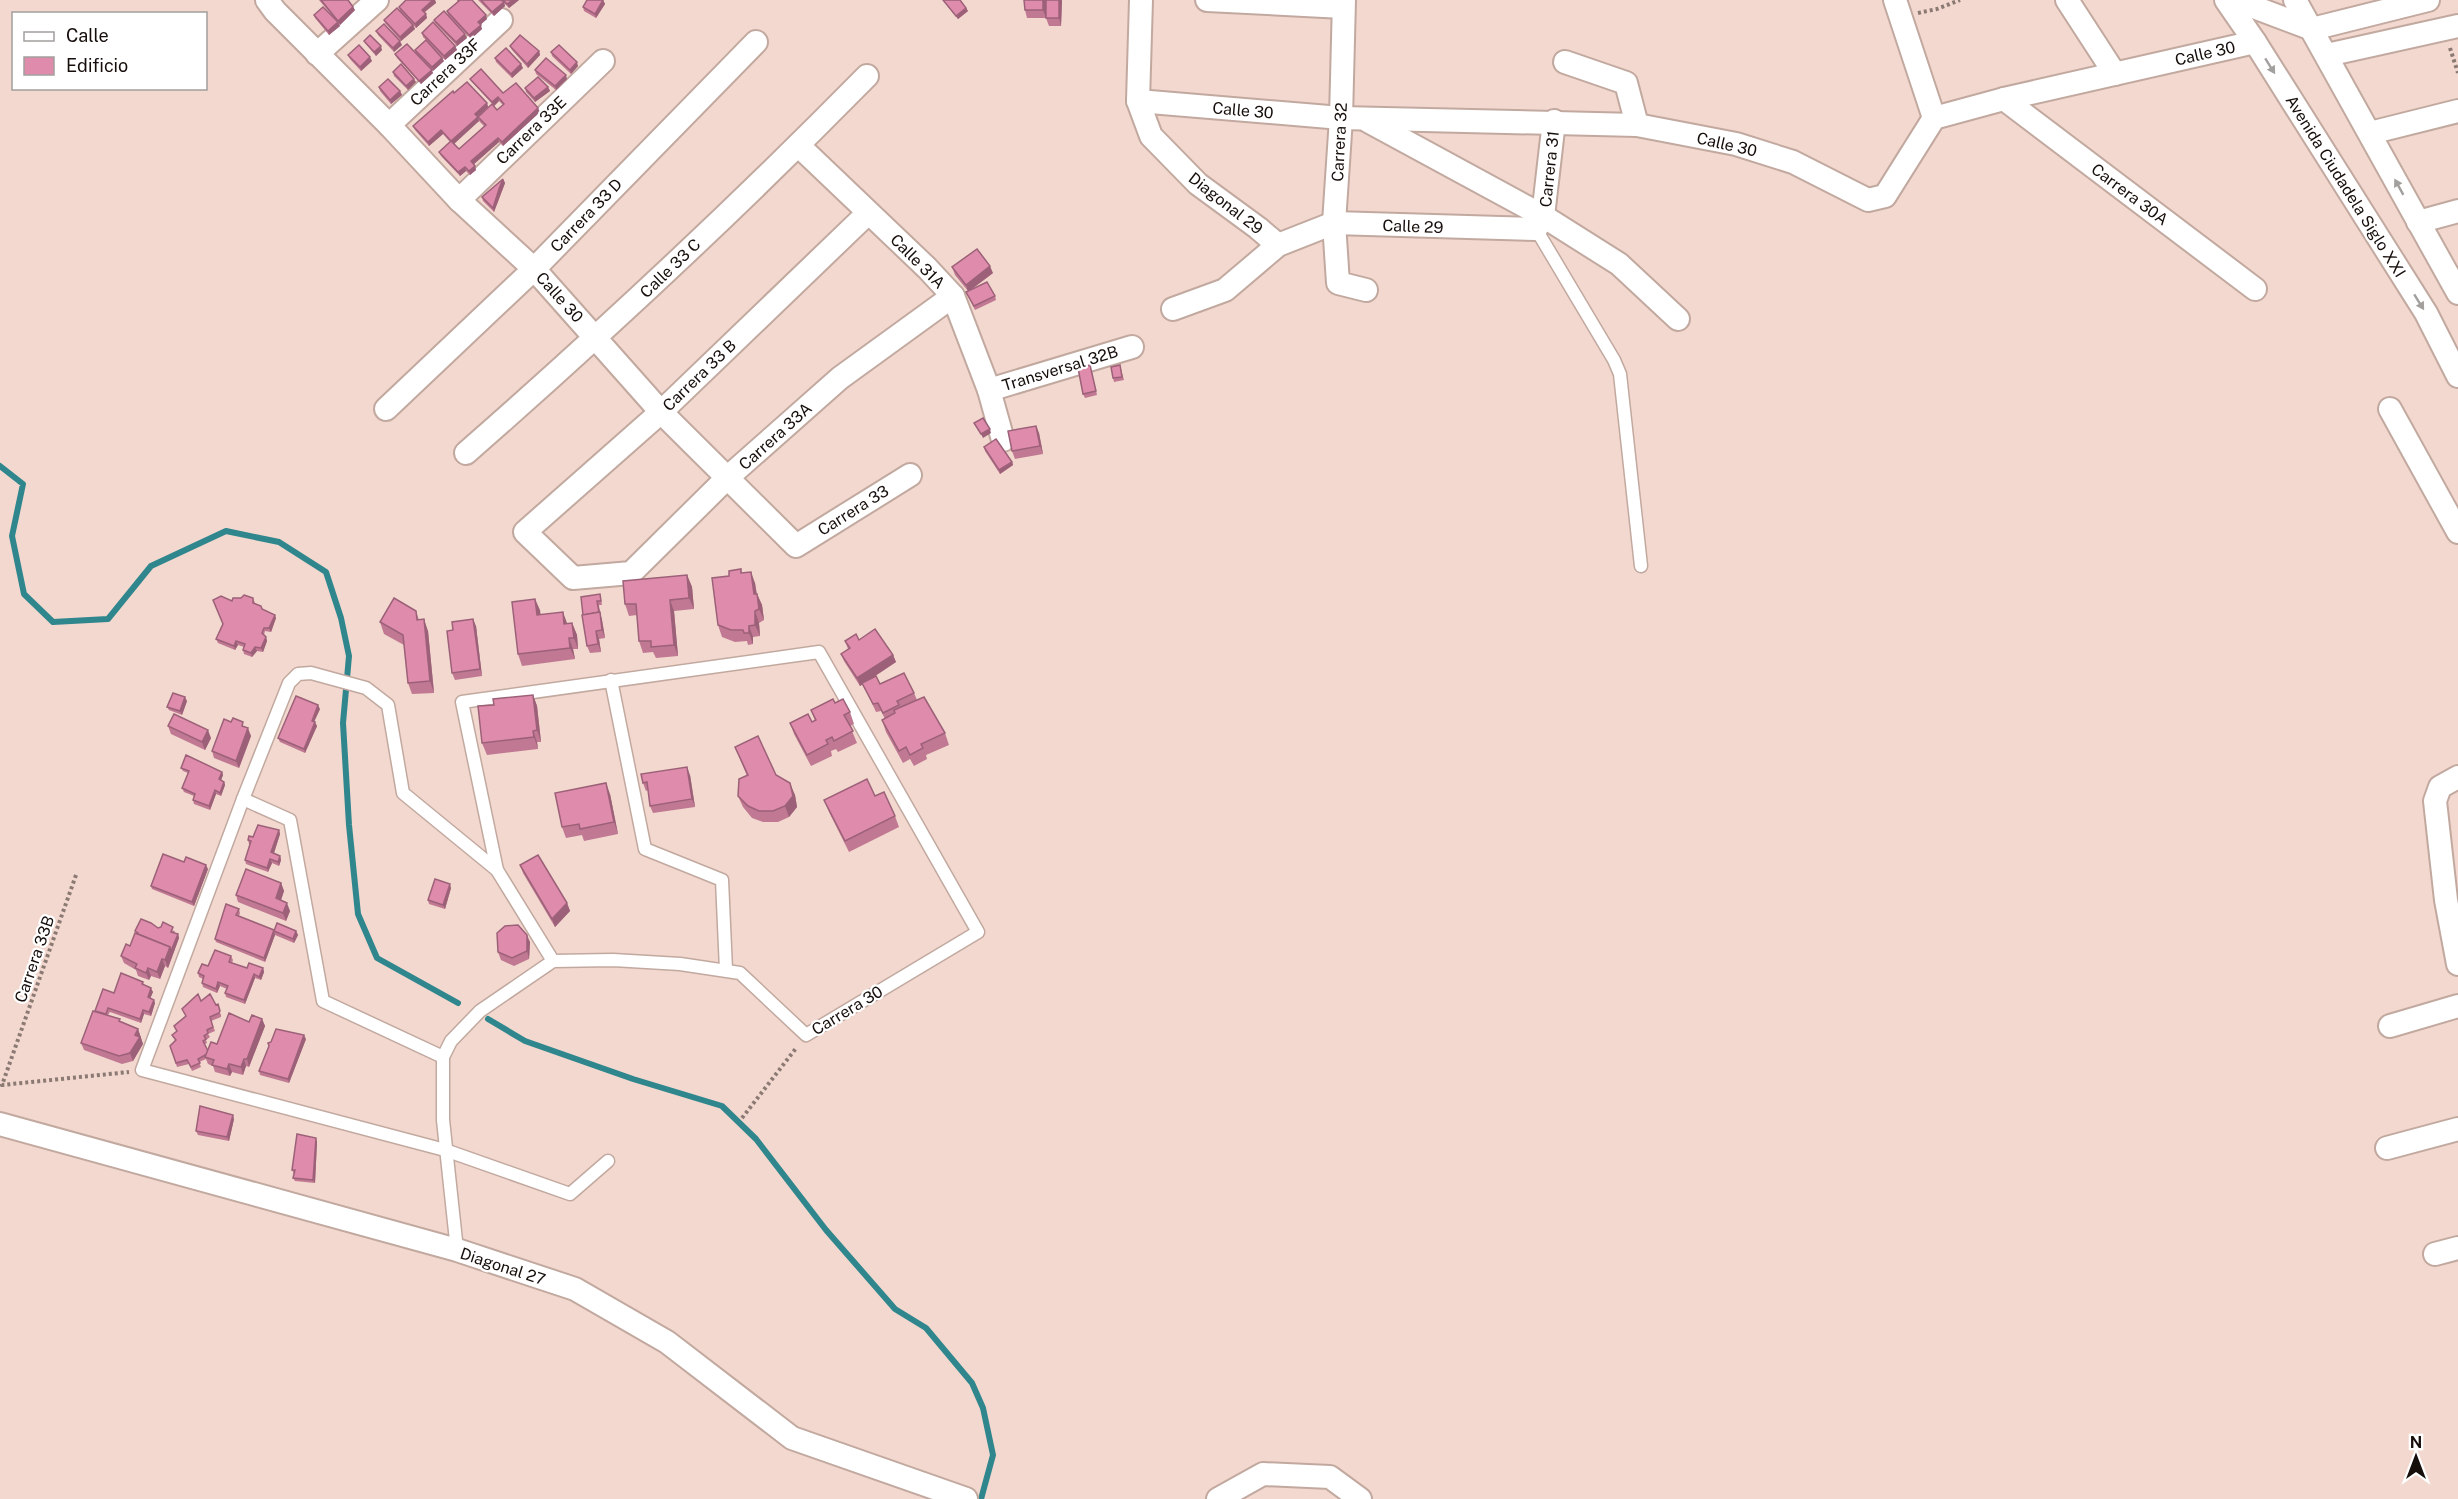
<svg xmlns="http://www.w3.org/2000/svg" width="2458" height="1499" font-family="'Public Sans',sans-serif">
<style>
.lines{fill:none;stroke-linecap:round;stroke-linejoin:round}
.stream{stroke:#2f868d;stroke-width:6}
.lane-casing{stroke:#c2a9a0;stroke-width:15}
.street-casing{stroke:#c2a9a0;stroke-width:26}
.path{stroke:#8b7973;stroke-width:4;stroke-dasharray:3 3;stroke-linecap:butt}
.lane{stroke:#fff;stroke-width:12}
.street{stroke:#fff;stroke-width:22}
.wall{fill:#c07893}
.shaded-wall{fill:#9c6178}
.building{fill:#df8bab;stroke:#9c6178;stroke-width:1.5}
.oneway{fill:#a29f9d}
.labels{text-anchor:middle;stroke-width:4.5;stroke-linejoin:round;paint-order:stroke}
.street-label{font-size:16px;fill:#160e0b;stroke:#fff}
</style>
<rect width="100%" height="100%" fill="#f2d8ce"/>
<g class="lines">
<g class="stream">
<polyline points="0,466 23,484 12,536 24,594 53,622 108,619 151,566 226,531 279,542 326,572 341,618 349,656 343,723 349,825 358,914 377,958 458,1003"/>
<polyline points="488,1019 525,1041 633,1079 722,1106 756,1139 826,1230 895,1309 926,1328 972,1383 983,1408 993,1455 981,1499"/>
</g>
<defs>
<g id="lane">
<polyline points="1536,229 1614,360 1620,374 1641,566"/>
<polyline points="611,680 645,849 722,880 726,970"/>
<polyline points="243,799 290,820 323,1001 443,1057"/>
<polyline points="497,870 403,793 388,705 366,688 311,673 298,674 289,683 243,799 142,1070 445,1150 570,1194 608,1161"/>
<polyline points="457,1250 443,1120 443,1057 451,1041 480,1011 553,961 613,960 680,964 740,973 806,1035 978,932 819,652 462,702 497,870 553,961"/>
</g>
<g id="street">
<polyline points="267,0 275,11 389,125 459,200 534,269 661,412 796,546 910,475"/>
<polyline points="1141,0 1138,101 1151,136 1198,184 1258,228 1278,245"/>
<polyline points="1207,0 1343,7"/>
<polyline points="1344,0 1341,118 1334,223 1338,283 1366,290"/>
<polyline points="1895,0 1934,118"/>
<polyline points="2067,0 2115,74"/>
<polyline points="2226,0 2255,42 2426,313 2458,376"/>
<polyline points="2235,0 2312,29 2428,0"/>
<polyline points="2295,0 2458,293"/>
<polyline points="317,54 377,0"/>
<polyline points="2327,55 2458,26"/>
<polyline points="1565,62 1626,83 1637,125"/>
<polyline points="2004,99 2255,289"/>
<polyline points="1138,101 1341,118 1637,125 1736,144 1793,162 1868,200 1885,196 1934,118 2004,99 2255,42"/>
<polyline points="1368,121 1543,216 1619,264 1678,319"/>
<polyline points="389,125 501,20"/>
<polyline points="2370,133 2458,111"/>
<polyline points="799,146 927,268 953,296 989,390 1003,440"/>
<polyline points="459,200 603,61"/>
<polyline points="868,213 661,412 525,532 573,578 631,573 727,478 840,378 953,296"/>
<polyline points="2418,222 2458,211"/>
<polyline points="1173,309 1225,290 1278,245 1334,223 1536,229 1543,216 1554,121"/>
<polyline points="989,390 1132,347"/>
<polyline points="386,409 534,269 756,42"/>
<polyline points="2390,409 2458,532"/>
<path d="M466,453c138,-121 272,-246 401,-377"/>
<polyline points="2458,777 2440,787 2435,801 2446,900 2458,964"/>
<polyline points="2390,1026 2458,1006"/>
<polyline points="0,1124 457,1250 575,1289 667,1342 792,1438 966,1499"/>
<polyline points="2387,1148 2458,1129"/>
<polyline points="2435,1254 2458,1248"/>
<polyline points="1218,1499 1263,1474 1330,1477 1360,1499"/>
</g>
</defs>
<use href="#lane" class="lane-casing"/>
<use href="#street" class="street-casing"/>
<g class="path">
<polyline points="1918,13 1937,9 1960,0"/>
<polyline points="2450,48 2458,73"/>
<polyline points="76,875 2,1085 129,1072"/>
<polyline points="742,1118 797,1047"/>
</g>
<use href="#lane" class="lane"/>
<use href="#street" class="street"/>
</g>
<g class="wall">
<polygon points="319,0 348,0 353,7 355,10 340,25 338,23 340,26 329,35 315,18 314,15 335,19"/>
<polygon points="406,0 435,0 436,3 425,12 427,18 416,28 400,11 399,7"/>
<polygon points="457,0 472,0 487,19 480,25 482,29 471,39 448,15 447,11 458,1"/>
<polygon points="478,0 519,0 509,8 504,3 505,6 494,16"/>
<polygon points="603,0 605,4 596,18 584,11 583,7"/>
<polygon points="943,0 960,0 966,8 968,11 958,19"/>
<polygon points="1046,0 1046,18 1027,18 1025,10"/>
<polygon points="1046,0 1062,0 1061,26 1049,26 1046,18"/>
<polygon points="384,20 413,25 415,29 401,41 385,23"/>
<polygon points="434,20 467,38 457,46 435,23"/>
<polygon points="376,31 402,45 394,52 378,35"/>
<polygon points="422,33 455,46 457,50 445,60 423,37"/>
<polygon points="364,41 382,50 376,56 366,44"/>
<polygon points="510,46 539,51 540,55 528,68 512,50"/>
<polygon points="415,50 442,58 444,61 433,71 417,54 433,73 421,84 397,58 395,54 416,54"/>
<polygon points="551,52 578,66 571,74 552,56"/>
<polygon points="348,55 372,61 361,71 350,59"/>
<polygon points="495,58 523,68 512,78 496,62"/>
<polygon points="535,70 567,79 556,90 536,74"/>
<polygon points="393,72 416,82 408,90 394,76"/>
<polygon points="470,79 503,93 540,112 503,146 499,142 474,164 476,170 470,175 466,171 460,176 441,156 439,152 450,142 443,134 429,146 415,130 413,126 454,93 487,103 488,107 477,117 479,121 454,143 459,149 484,126 479,121 478,117 497,110 503,105 499,101 494,106 472,82"/>
<polygon points="379,87 400,91 402,95 391,104 380,91"/>
<polygon points="548,87 550,91 535,102 526,92 525,88"/>
<polygon points="503,179 505,183 494,212 483,201 482,197"/>
<polygon points="952,267 993,273 973,288 995,296 996,300 975,310 966,292 968,291 955,275"/>
<polygon points="1090,365 1097,395 1085,398 1083,394"/>
<polygon points="1120,365 1124,380 1114,382 1113,378"/>
<polygon points="1036,426 1039,433 1043,454 1015,459 1012,451"/>
<polygon points="984,447 1012,462 1013,465 1000,474 985,451"/>
<polygon points="741,569 742,573 755,583 757,594 762,605 764,620 759,623 760,636 753,637 753,644 748,645 747,641 735,642 722,637 718,625 729,576"/>
<polygon points="687,575 692,587 694,609 674,611 678,656 656,658 653,652 643,653 639,641 637,615 629,616 625,604"/>
<polygon points="600,594 602,605 599,605 600,613 602,620 605,638 599,639 601,652 590,653 587,646 583,615"/>
<polygon points="253,598 255,603 262,609 276,618 271,632 265,631 264,635 266,637 267,641 263,652 257,651 252,657 244,654 243,650 244,647 238,645 235,650 218,643 216,639 232,601"/>
<polygon points="535,599 540,614 567,624 572,623 577,635 578,649 573,649 575,659 522,666 518,654"/>
<polygon points="416,611 419,620 428,631 434,693 412,694 408,683 404,645 384,634 380,622"/>
<polygon points="476,626 482,676 455,680 452,673"/>
<polygon points="859,640 893,655 896,662 872,678 880,684 914,693 917,700 945,733 949,745 926,755 927,759 914,766 910,759 903,763 886,732 882,720 885,719 881,711 876,712 863,684 860,686 844,661 841,654 848,649 845,641"/>
<polygon points="533,695 537,706 541,742 537,742 538,749 487,755 482,743 494,705"/>
<polygon points="187,701 182,715 169,710 167,707"/>
<polygon points="835,703 850,712 854,724 850,726 857,743 838,752 836,749 831,751 832,756 811,766 794,734 790,723 812,722 815,721 811,710"/>
<polygon points="320,709 314,722 317,726 305,753 280,742 278,738"/>
<polygon points="168,726 211,738 205,750 171,734"/>
<polygon points="245,727 251,736 239,768 214,758 212,751"/>
<polygon points="735,747 776,775 795,795 797,807 789,817 778,822 763,822 752,818 743,807 738,796 747,776"/>
<polygon points="181,768 222,772 223,775 221,780 224,782 225,785 221,796 216,794 210,810 194,804 193,800 194,796 184,792 182,788 188,773 183,771"/>
<polygon points="690,775 695,807 653,813 650,806 648,790 646,791 643,783"/>
<polygon points="610,794 618,834 584,841 582,835 566,838 562,827"/>
<polygon points="875,796 895,816 899,827 849,852 829,812 824,800"/>
<polygon points="279,830 280,834 274,853 280,856 281,860 279,866 272,863 268,872 246,864 245,860 250,844 249,844 248,840 253,837"/>
<polygon points="520,865 567,903 570,911 555,927 523,873"/>
<polygon points="208,869 194,906 152,889 151,886"/>
<polygon points="281,883 284,891 281,900 290,911 286,921 238,902 236,895"/>
<polygon points="451,888 445,909 429,904 428,900"/>
<polygon points="239,909 240,913 239,916 274,930 296,931 298,935 294,943 275,935 265,962 216,942 215,939"/>
<polygon points="158,928 175,931 174,933 178,934 179,938 168,968 165,966 160,979 151,976 149,980 138,976 136,970 124,963 121,956 130,946 137,934 135,931"/>
<polygon points="530,942 529,959 514,966 501,960 498,952"/>
<polygon points="231,956 233,960 232,963 247,968 263,968 264,972 261,980 255,978 245,1004 226,997 225,993 227,989 220,986 217,993 203,987 202,983 203,979 199,977 198,973 208,966"/>
<polygon points="143,982 144,985 153,992 150,998 155,1003 151,1016 144,1014 141,1023 110,1012 108,1015 121,1022 138,1029 143,1044 133,1061 122,1064 84,1050 81,1043 95,1011 114,993"/>
<polygon points="201,1001 221,1014 221,1017 211,1021 215,1031 208,1034 210,1037 206,1040 207,1043 205,1044 208,1051 249,1022 262,1019 265,1026 249,1067 246,1066 243,1075 232,1072 230,1076 215,1072 213,1066 208,1064 206,1059 199,1062 201,1067 192,1071 189,1064 177,1067 170,1046 175,1040 172,1035 177,1032 174,1026 186,1017 182,1009"/>
<polygon points="306,1039 289,1083 260,1075 259,1071"/>
<polygon points="234,1119 229,1141 198,1135 196,1131"/>
<polygon points="317,1142 315,1183 295,1181 293,1178 294,1174 292,1170"/>
</g>
<g class="shaded-wall">
<polygon points="433,0 435,0 436,3 423,13 422,10"/>
<polygon points="513,0 519,0 509,8 507,4"/>
<polygon points="603,0 605,4 596,18 595,14"/>
<polygon points="1043,0 1046,0 1046,18 1043,10"/>
<polygon points="1059,0 1062,0 1061,26 1059,18"/>
<polygon points="504,2 505,6 494,16 492,12"/>
<polygon points="353,7 355,10 340,25 338,21"/>
<polygon points="966,8 968,11 958,19 956,16"/>
<polygon points="426,14 427,18 416,28 415,24"/>
<polygon points="486,15 487,19 479,26 478,22"/>
<polygon points="338,22 340,26 329,35 328,31"/>
<polygon points="413,25 415,29 401,41 400,37"/>
<polygon points="481,25 482,29 471,39 469,35"/>
<polygon points="465,34 467,38 457,46 456,42"/>
<polygon points="400,41 402,45 394,52 393,48"/>
<polygon points="381,46 382,50 376,56 374,52"/>
<polygon points="455,46 457,50 445,60 444,56"/>
<polygon points="539,51 540,55 528,68 527,64"/>
<polygon points="370,57 372,61 361,71 360,67"/>
<polygon points="442,58 444,61 433,71 432,67"/>
<polygon points="577,62 578,66 571,74 570,70"/>
<polygon points="521,64 523,68 512,78 511,74"/>
<polygon points="432,70 433,73 421,84 419,81"/>
<polygon points="566,75 567,79 556,90 555,86"/>
<polygon points="414,79 416,82 408,90 406,86"/>
<polygon points="548,87 550,91 535,102 534,98"/>
<polygon points="400,91 402,95 391,104 390,100"/>
<polygon points="498,97 499,101 494,106 492,102"/>
<polygon points="487,103 488,107 476,118 475,114"/>
<polygon points="538,108 540,112 503,146 502,142"/>
<polygon points="478,117 479,121 453,145 451,141"/>
<polygon points="441,130 443,134 429,146 428,142"/>
<polygon points="498,138 499,142 473,165 471,161"/>
<polygon points="475,166 476,170 470,175 469,171"/>
<polygon points="465,167 466,171 460,176 458,172"/>
<polygon points="503,179 505,183 494,212 493,208"/>
<polygon points="990,266 993,273 968,292 966,285"/>
<polygon points="1036,426 1039,433 1043,454 1040,446"/>
<polygon points="990,429 991,433 983,438 981,434"/>
<polygon points="1012,462 1013,465 1000,474 999,470"/>
<polygon points="751,572 755,583 758,606 754,594"/>
<polygon points="687,575 692,587 694,609 689,598"/>
<polygon points="757,594 762,605 764,620 759,609"/>
<polygon points="535,599 540,610 542,626 537,615"/>
<polygon points="670,600 674,611 678,656 674,645"/>
<polygon points="597,601 602,620 605,638 602,630"/>
<polygon points="755,611 759,623 760,636 755,625"/>
<polygon points="563,612 567,623 568,636 564,624"/>
<polygon points="275,615 276,618 271,632 269,628"/>
<polygon points="424,619 428,631 434,693 430,681"/>
<polygon points="473,619 476,626 482,676 480,669"/>
<polygon points="572,623 577,635 578,649 574,638"/>
<polygon points="749,626 753,637 753,644 749,633"/>
<polygon points="596,631 599,639 601,652 598,644"/>
<polygon points="266,637 267,641 263,652 261,648"/>
<polygon points="569,638 573,649 575,659 570,648"/>
<polygon points="236,641 238,645 235,650 234,646"/>
<polygon points="255,647 257,651 252,657 251,653"/>
<polygon points="893,655 896,662 860,686 857,678"/>
<polygon points="533,695 537,706 541,742 537,730"/>
<polygon points="185,697 187,701 182,715 180,711"/>
<polygon points="318,705 320,709 313,724 312,721"/>
<polygon points="315,722 317,726 305,753 304,749"/>
<polygon points="248,728 251,736 239,768 236,761"/>
<polygon points="208,730 211,738 205,750 202,742"/>
<polygon points="533,731 537,742 538,749 534,737"/>
<polygon points="687,767 690,775 695,807 692,799"/>
<polygon points="222,772 223,775 220,783 219,779"/>
<polygon points="224,782 225,785 221,796 220,793"/>
<polygon points="606,783 610,794 618,834 614,822"/>
<polygon points="790,783 795,795 797,807 789,817 785,806"/>
<polygon points="215,790 216,794 210,810 209,806"/>
<polygon points="279,830 280,834 273,856 271,852"/>
<polygon points="280,856 281,860 279,866 278,862"/>
<polygon points="270,859 272,863 268,872 267,868"/>
<polygon points="206,865 208,869 194,906 192,902"/>
<polygon points="281,883 284,891 279,906 276,898"/>
<polygon points="450,884 451,888 445,909 443,905"/>
<polygon points="287,903 290,911 286,921 283,913"/>
<polygon points="567,903 570,911 555,927 552,919"/>
<polygon points="274,931 275,935 265,962 264,958"/>
<polygon points="296,931 298,935 294,943 293,939"/>
<polygon points="178,934 179,938 168,968 165,960 170,947"/>
<polygon points="527,935 530,942 529,959 527,951"/>
<polygon points="162,959 165,966 160,979 157,972"/>
<polygon points="148,968 151,976 149,980 146,973"/>
<polygon points="263,968 264,972 261,980 259,977"/>
<polygon points="254,974 255,978 245,1004 244,1000"/>
<polygon points="218,982 220,986 217,993 216,989"/>
<polygon points="151,988 153,992 149,1001 148,997"/>
<polygon points="154,1000 155,1003 151,1016 149,1012"/>
<polygon points="143,1010 144,1014 141,1023 140,1019"/>
<polygon points="262,1019 265,1026 249,1067 247,1059"/>
<polygon points="138,1029 143,1044 133,1061 130,1053"/>
<polygon points="304,1035 306,1039 289,1083 288,1079"/>
<polygon points="244,1059 246,1066 243,1075 241,1067"/>
<polygon points="229,1064 232,1072 230,1076 227,1069"/>
<polygon points="233,1115 234,1119 229,1141 227,1137"/>
<polygon points="316,1138 317,1142 315,1183 313,1180"/>
</g>
<g class="building">
<polygon points="321,0 348,0 353,7 338,21"/>
<polygon points="406,0 433,0 422,10 426,14 415,24 399,7"/>
<polygon points="458,0 472,0 486,15 478,22 481,25 469,35 447,11 459,1"/>
<polygon points="481,0 501,0 504,2 492,12"/>
<polygon points="503,0 513,0 507,4"/>
<polygon points="587,0 603,0 595,14 583,7"/>
<polygon points="943,0 960,0 966,8 956,16"/>
<polygon points="1024,0 1043,0 1043,10 1025,10"/>
<rect x="1046" y="0" width="13" height="18"/>
<polygon points="323,7 338,22 328,31 314,15"/>
<polygon points="397,8 413,25 400,37 384,20"/>
<polygon points="444,11 465,34 456,42 434,20"/>
<polygon points="433,22 455,46 444,56 422,33"/>
<polygon points="384,24 400,41 393,48 376,31"/>
<polygon points="370,35 381,46 374,52 364,41"/>
<polygon points="520,35 539,51 527,64 510,46"/>
<polygon points="426,40 442,58 432,67 415,50"/>
<polygon points="407,44 432,70 419,81 395,54"/>
<polygon points="359,45 370,57 360,67 348,55"/>
<polygon points="559,45 577,62 570,70 551,52"/>
<polygon points="506,48 521,64 511,74 495,58"/>
<polygon points="546,58 566,75 555,86 535,70"/>
<polygon points="401,64 414,79 406,86 393,72"/>
<polygon points="481,69 503,93 516,83 538,108 502,142 498,138 471,161 475,166 469,171 465,167 458,172 439,152 451,141 459,149 486,125 478,117 492,104 497,110 504,104 498,97 492,102 470,79"/>
<polygon points="538,77 548,87 534,98 525,88"/>
<polygon points="388,79 400,91 390,100 379,87"/>
<polygon points="467,82 487,103 475,114 478,117 451,141 441,130 428,142 413,126 453,91 454,93"/>
<polygon points="503,179 499,189 493,208 482,197"/>
<polygon points="977,249 990,266 966,285 952,267"/>
<polygon points="987,282 995,296 974,306 966,292"/>
<polygon points="1090,365 1096,391 1083,394 1078,368"/>
<polygon points="1120,365 1122,377 1113,378 1111,367"/>
<polygon points="983,418 990,429 981,434 974,423"/>
<polygon points="1036,426 1040,446 1012,451 1008,431"/>
<polygon points="996,439 1012,462 999,470 984,447"/>
<polygon points="741,569 741,573 751,572 754,594 757,594 759,609 755,611 755,625 749,626 749,633 744,633 743,630 731,630 718,625 712,578 729,576 729,571"/>
<polygon points="687,575 689,598 670,600 674,645 651,647 651,641 639,641 636,604 625,604 623,581"/>
<polygon points="600,594 601,601 597,601 599,612 583,615 581,597"/>
<polygon points="244,595 253,598 253,603 261,606 262,609 275,615 269,628 264,628 262,633 266,637 261,648 255,647 251,653 243,650 245,644 236,641 234,646 216,639 223,624 213,600 221,596 232,601 233,598 241,598"/>
<polygon points="394,598 416,611 417,620 424,619 430,681 408,683 403,635 380,622"/>
<polygon points="535,599 537,615 563,612 564,624 572,623 574,638 569,638 570,648 518,654 512,602"/>
<polygon points="600,612 602,630 596,631 598,644 587,646 582,615"/>
<polygon points="473,619 480,669 452,673 447,631 453,630 452,622"/>
<polygon points="875,629 893,655 857,678 841,654 850,648 845,641 856,634 859,640"/>
<polygon points="904,673 914,693 897,701 899,705 883,713 878,703 873,704 862,683 876,676 880,684"/>
<polygon points="173,693 185,697 180,711 167,707"/>
<polygon points="533,695 537,730 533,731 534,737 482,743 478,706 494,705 493,699"/>
<polygon points="296,696 318,705 312,721 315,722 304,749 278,738"/>
<polygon points="924,697 945,733 921,744 923,748 910,755 906,747 899,751 882,720 895,713 894,710"/>
<polygon points="833,699 835,703 843,699 850,712 844,715 853,731 834,741 832,737 826,740 828,744 807,755 790,723 808,714 812,722 816,720 811,710"/>
<polygon points="174,714 208,730 202,742 168,726"/>
<polygon points="233,718 243,722 242,726 248,728 236,761 212,751 224,719 231,722"/>
<polygon points="758,736 776,775 790,783 793,796 785,806 773,811 759,811 748,806 738,796 739,779 748,775 735,747"/>
<polygon points="186,755 222,772 219,779 224,782 220,793 215,790 209,806 193,800 195,794 182,788 189,771 181,768"/>
<polygon points="687,767 692,799 650,806 647,782 643,783 641,774"/>
<polygon points="867,779 875,796 884,792 895,816 845,841 824,800"/>
<polygon points="606,783 614,822 580,829 579,824 562,827 555,793"/>
<polygon points="258,825 279,830 271,852 280,856 278,862 270,859 267,868 245,860 251,841 248,840 249,836 253,837"/>
<polygon points="163,854 184,862 186,857 206,865 192,902 151,886"/>
<polygon points="538,855 567,903 552,919 520,865"/>
<polygon points="246,869 281,883 276,898 287,903 283,913 236,895"/>
<polygon points="435,879 450,884 443,905 428,900"/>
<polygon points="226,904 239,909 236,915 274,930 264,958 215,939"/>
<polygon points="141,919 151,923 158,928 161,927 163,922 173,927 171,932 178,934 171,951 170,947 138,934 138,933 135,931"/>
<polygon points="277,923 296,931 293,939 274,931"/>
<polygon points="518,925 527,935 527,951 512,958 498,952 497,933 505,926"/>
<polygon points="135,933 170,947 165,960 162,959 157,972 148,968 146,973 135,968 137,964 121,956 126,944 130,946"/>
<polygon points="215,950 231,956 229,962 247,968 249,963 263,968 259,977 254,974 244,1000 225,993 228,986 218,982 216,989 202,983 204,976 198,973 202,964 208,966"/>
<polygon points="121,973 143,982 142,984 151,988 148,997 154,1000 149,1012 143,1010 140,1019 108,1008 106,1014 95,1011 103,989 114,993"/>
<polygon points="198,994 201,1001 210,994 216,1005 218,1004 220,1011 219,1013 210,1017 213,1027 207,1030 208,1033 204,1036 206,1039 203,1041 208,1051 207,1054 198,1059 200,1063 191,1067 187,1060 176,1063 170,1046 176,1040 172,1035 177,1031 174,1026 186,1016 182,1009"/>
<polygon points="93,1011 120,1019 119,1021 138,1029 135,1035 140,1037 130,1053 119,1056 81,1043"/>
<polygon points="229,1013 249,1022 252,1015 262,1019 247,1059 244,1059 241,1067 229,1064 227,1069 212,1065 214,1060 205,1057 211,1042 217,1044"/>
<polygon points="276,1029 304,1035 288,1079 259,1071 269,1046 268,1043 271,1042"/>
<polygon points="200,1106 233,1115 227,1137 196,1131"/>
<polygon points="297,1134 316,1138 313,1180 293,1178 295,1170 292,1170"/>
</g>
<defs><path id="oneway-solid" d="M-6-.8H1V-3.2L6.5 0L1 3.2V.8H-6Z" transform="scale(1.5)"/></defs>
<g class="oneway">
<use href="#oneway-solid" transform="translate(2270 66) rotate(58)"/>
<use href="#oneway-solid" transform="translate(2399 187) rotate(-119)"/>
<use href="#oneway-solid" transform="translate(2419 302) rotate(58)"/>
</g>
<g class="labels">
<g class="street-label">
<text transform="translate(2205 53) rotate(-13)" y="6">Calle 30</text>
<text transform="translate(445 72) rotate(-43)" y="6">Carrera 33F</text>
<text transform="translate(1243 110) rotate(5)" y="6">Calle 30</text>
<text transform="translate(531 130) rotate(-44)" y="6">Carrera 33E</text>
<text transform="translate(1339 142) rotate(-87)" y="6">Carrera 32</text>
<text transform="translate(1727 144) rotate(13)" y="6">Calle 30</text>
<text transform="translate(1549 169) rotate(-84)" y="6">Carrera 31</text>
<text transform="translate(2346 186) rotate(58)" y="6">Avenida Ciudadela Siglo XXI</text>
<text transform="translate(2130 194) rotate(37)" y="6">Carrera 30A</text>
<text transform="translate(1226 203) rotate(38)" y="6">Diagonal 29</text>
<text transform="translate(586 215) rotate(-46)" y="6">Carrera 33 D</text>
<text transform="translate(1413 226) rotate(2)" y="6">Calle 29</text>
<text transform="translate(918 261) rotate(45)" y="6">Calle 31A</text>
<text transform="translate(670 268) rotate(-44)" y="6">Calle 33 C</text>
<text transform="translate(560 297) rotate(48)" y="6">Calle 30</text>
<text transform="translate(1060 368) rotate(-17)" y="6">Transversal 32B</text>
<text transform="translate(699 375) rotate(-44)" y="6">Carrera 33 B</text>
<text transform="translate(775 436) rotate(-42)" y="6">Carrera 33A</text>
<text transform="translate(853 510) rotate(-32)" y="6">Carrera 33</text>
<text transform="translate(34 959) rotate(-71)" y="6">Carrera 33B</text>
<text transform="translate(847 1010) rotate(-31)" y="6">Carrera 30</text>
<text transform="translate(503 1266) rotate(18)" y="6">Diagonal 27</text>
</g>
</g>
<rect x="12" y="12" width="195" height="78" fill="#ffffff" stroke="#a29f9d" stroke-width="1.5"/>
<rect x="24" y="32" width="30" height="9" fill="#ffffff" stroke="#a29f9d" stroke-width="1.5"/>
<text x="66" y="42" font-size="18" fill="#160e0b">Calle</text>
<rect x="24" y="57" width="30" height="18" fill="#df8bab" stroke="#a29f9d" stroke-width="1.5"/>
<text x="66" y="72" font-size="18" fill="#160e0b">Edificio</text>
<g transform="translate(2416 1457)" stroke="#ffffff" stroke-width="4.5" paint-order="stroke">
<path d="M0-4.5L10 22L0 15L-10 22Z" fill="#160e0b"/>
<text y="-9" font-size="16" font-weight="bold" text-anchor="middle" fill="#160e0b">N</text>
</g>
</svg>
